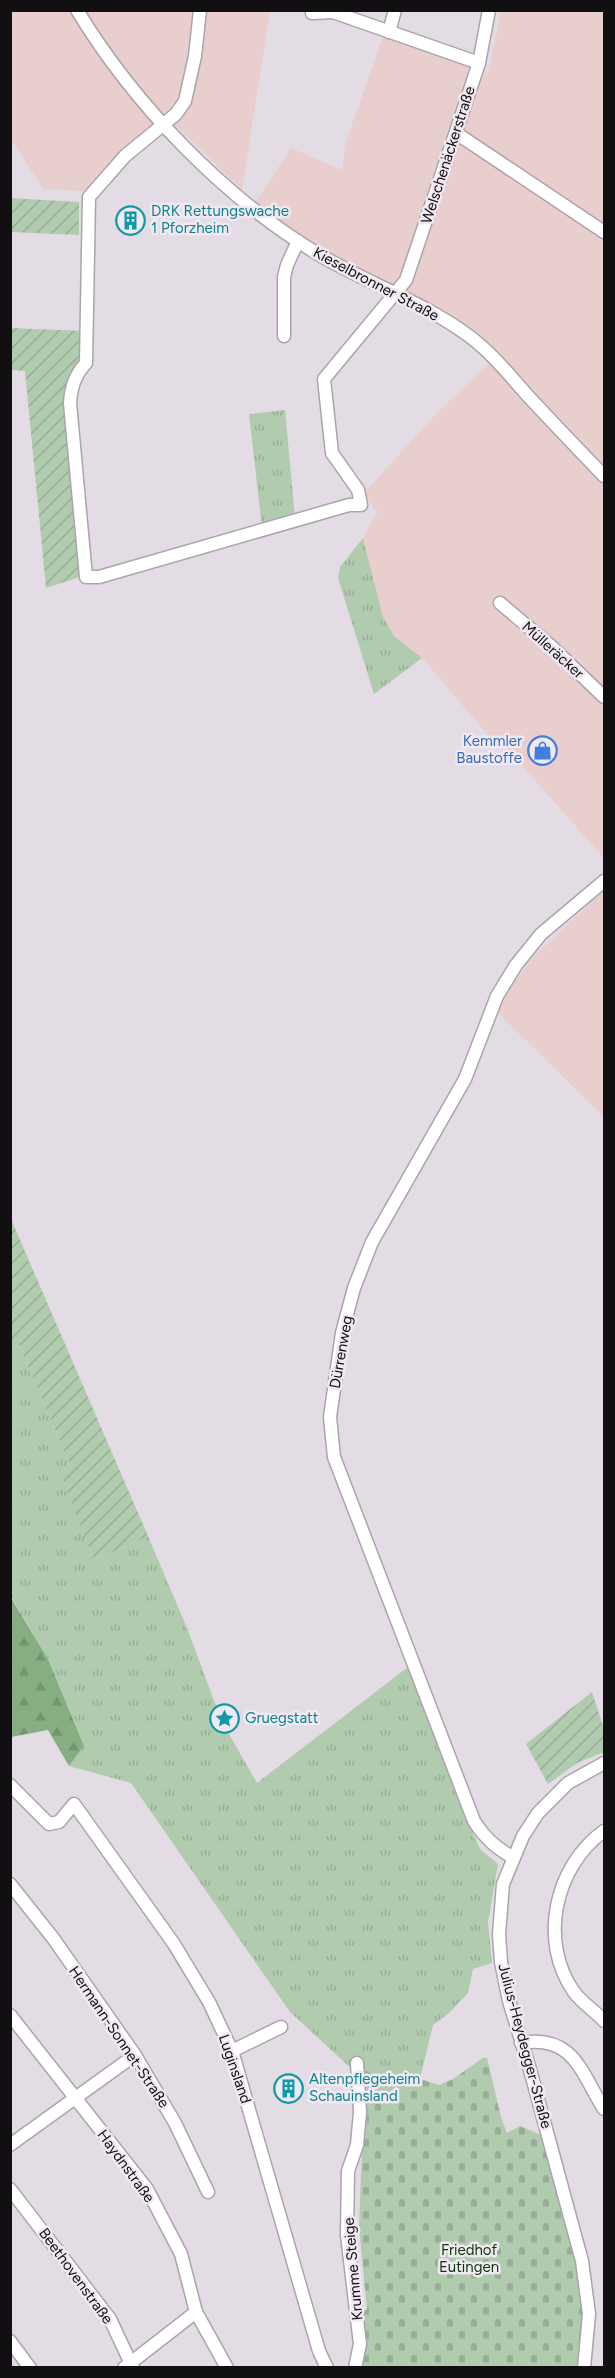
<svg xmlns="http://www.w3.org/2000/svg" width="615" height="2378" font-family="Figtree,sans-serif">
<style>
.commercial{fill:#e8cecc}
.grass{fill:url(#grass-tufts)}
.forest{fill:url(#forest-firs)}
.cemetery{fill:url(#cemetery-stones)}
.garden{fill:url(#garden-furrows)}
.lines{fill:none;stroke-linecap:round;stroke-linejoin:round}
.minor-casing{stroke:#aba4ac;stroke-width:15}
.minor{stroke:#fff;stroke-width:12}
.labels{text-anchor:middle;stroke-width:5;stroke-linejoin:round;paint-order:stroke}
.street-label{font-size:15px;fill:#120f12;stroke:#f1e9f2}
.culture-label{font-size:15px;fill:#0d838f;stroke:#f1e9f2;text-anchor:start}
.shop-label{font-size:15px;fill:#366cbe;stroke:#f1e9f2;text-anchor:end}
.park-label{font-size:15px;fill:#0b3609;stroke:#f1e9f2}
</style>
<defs>
<pattern id="grass-tufts" width="24" height="20" patternUnits="userSpaceOnUse" patternTransform="scale(1.5)"><rect width="24" height="20" fill="#b1cbae"/><path d="M3 7l-1-3M5 7V3M7 7l1-3M15 17l-1-3M17 17v-4M19 17l1-3" fill="none" stroke="#97ad95"/></pattern>
<pattern id="forest-firs" width="22" height="20" patternUnits="userSpaceOnUse" patternTransform="scale(1.5)"><rect width="22" height="20" fill="#86ae82"/><path d="M5 1l3.5 6h-7zM16 11l3.5 6h-7z" fill="#73946f"/></pattern>
<pattern id="cemetery-stones" width="16" height="16" patternUnits="userSpaceOnUse" patternTransform="scale(1.5)"><rect width="16" height="16" fill="#b1cbae"/><path d="M2 7V4a2 2 0 0 1 4 0v3zM10 15v-3a2 2 0 0 1 4 0v3z" fill="#97ad95"/></pattern>
<pattern id="garden-furrows" width="10" height="10" patternUnits="userSpaceOnUse" patternTransform="scale(1.5)"><rect width="10" height="10" fill="#b1cbae"/><path d="M-1 1l2-2M0 10L10 0M9 11l2-2" fill="none" stroke="#97ad95"/></pattern>
</defs>
<rect width="100%" height="100%" fill="#e4dce4"/>
<g class="commercial">
<polygon points="10,11 270,11 242,190 164,114 83,191 43,189 11,139"/>
<polygon points="501,11 604,11 604,858 498,739 494,742 422,658 394,636 383,617 363,538 377,512 364,493 438,412 498,355 481,335 447,312 357,269 297,235 255,203 291,148 342,170 345,144 383,37 488,73"/>
<polygon points="604,890 604,1117 498,1013 511,987 532,958"/>
</g>
<g class="grass">
<polygon points="285,410 295,518 262,528 249,414"/>
<polygon points="363,538 383,617 394,636 422,658 374,694 338,578 340,567"/>
<polygon points="19,1345 71,1468 61,1472 94,1561 148,1536 187,1628 222,1722 257,1783 408,1667 458,1799 480,1849 498,1864 488,1922 492,1963 473,1969 468,1993 449,2013 433,2025 420,2079 353,2070 290,2012 131,1783 69,1766 84,1746 48,1659 11,1596 10,1348"/>
</g>
<polygon class="forest" points="10,1596 48,1659 84,1746 69,1766 48,1730 11,1737"/>
<path class="cemetery" d="M483,2058h4l14,59 6,16 13,-7 29,12 38,151 -3,78 -229,1 1,-56 11,-2 -8,-84 3,-79c6,-24 6,-51 2,-76l56,8 19,6 14,-6z"/>
<g class="garden">
<polygon points="10,198 79,202 79,235 11,232"/>
<polygon points="11,328 83,331 82,353 72,380 80,575 77,578 46,588 25,371 11,370"/>
<polygon points="11,1219 148,1536 94,1561 60,1472 71,1468 19,1345 11,1348"/>
<polygon points="592,1692 604,1729 604,1752 577,1763 548,1784 526,1744"/>
</g>
<g class="lines">
<defs>
<g id="minor">
<path d="M77,10c57,94 146,187 241,244 49,29 105,48 151,82 23,17 41,40 60,61 25,27 50,53 75,79"/>
<path d="M200,10l-5,46 -10,45 -9,13 -51,42 -36,41 -3,166c-11,12 -15,24 -16,40l16,174h13l250,-72h12l-3,-15 -26,-37 -8,-74 82,-99 73,-217 10,-53"/>
<polyline points="312,13 333,12 479,63"/>
<polyline points="389,32 395,10"/>
<polyline points="456,133 604,232"/>
<polyline points="284,336 284,277 287,265 298,241"/>
<polyline points="500,603 552,647 604,697"/>
<polyline points="10,1785 49,1824 59,1822 74,1804 174,1944 209,2002 232,2051 319,2351 327,2368"/>
<path d="M604,1831c-49,35 -66,110 -30,161 8,11 21,19 30,29"/>
<path d="M512,1857c-17,-10 -27,-19 -38,-36l-140,-364 -4,-40 12,-84 12,-45 18,-46 93,-163 32,-83 19,-31 25,-31 63,-53"/>
<polyline points="10,1884 53,1938 135,2055 175,2123 208,2192"/>
<polyline points="10,2015 147,2189 181,2254 196,2312 227,2368"/>
<path d="M521,2043c53,-9 60,30 83,66"/>
<polyline points="232,2051 281,2027"/>
<polyline points="10,2145 135,2055"/>
<polyline points="10,2189 110,2319 133,2368"/>
<polyline points="10,2341 30,2368"/>
<polyline points="124,2368 196,2312"/>
<polyline points="355,2368 360,2344 347,2235 348,2171 357,2145 360,2112 357,2063"/>
<polyline points="584,2368 589,2314 582,2261 529,2066 509,2001 501,1962 499,1934 503,1884 523,1836 538,1813 568,1783 604,1763"/>
</g>
</defs>
<use href="#minor" class="minor-casing"/>
<use href="#minor" class="minor"/>
</g>
<defs>
<symbol id="building-ring" viewBox="-11 -11 22 22"><circle r="9.5" fill="#f1e9f2" stroke="#0f9aa8" stroke-width="1.5"/><path d="M-4-6H4V6H1V3H-1V6H-4ZM-2.5-4.3h1.7v1.8h-1.7ZM.8-4.3h1.7v1.8H.8ZM-2.5-1h1.7V.8h-1.7ZM.8-1h1.7V.8H.8Z" fill="#0f9aa8"/></symbol>
<symbol id="shop-ring" viewBox="-11 -11 22 22"><circle r="9.5" fill="#f1e9f2" stroke="#3f7fe0" stroke-width="1.5"/><path d="M-5-2.5h2.3a2.7 3.5 0 0 1 5.4 0H5L5.5 6h-11ZM-1.5-2.5h3a1.5 2.3 0 0 0-3 0Z" fill="#3f7fe0"/></symbol>
<symbol id="sight-ring" viewBox="-11 -11 22 22"><circle r="9.5" fill="#f1e9f2" stroke="#0f9aa8" stroke-width="1.5"/><path d="M0-6L1.8-2.2L6-1.7L2.9 1.2L3.7 5.4L0 3.3L-3.7 5.4L-2.9 1.2L-6-1.7L-1.8-2.2Z" fill="#0f9aa8"/></symbol>
</defs>
<g fill-rule="evenodd">
<use href="#building-ring" x="114" y="204" width="33" height="33"/>
<use href="#shop-ring" x="526" y="734" width="33" height="33"/>
<use href="#sight-ring" x="208" y="1702" width="33" height="33"/>
<use href="#building-ring" x="272" y="2072" width="33" height="33"/>
</g>
<g class="labels">
<g class="street-label">
<text transform="translate(448 155) rotate(-72)" y="5">Welschenäckerstraße</text>
<text transform="translate(376 284) rotate(28)" y="5">Kieselbronner Straße</text>
<text transform="translate(553 650) rotate(42)" y="5">Mülleräcker</text>
<text transform="translate(341 1352) rotate(-80)" y="5">Dürrenweg</text>
<text transform="translate(119 2037) rotate(56)" y="5">Hermann-Sonnet-Straße</text>
<text transform="translate(525 2046) rotate(75)" y="5">Julius-Heydegger-Straße</text>
<text transform="translate(235 2069) rotate(71)" y="5">Luginsland</text>
<text transform="translate(126 2166) rotate(54)" y="5">Haydnstraße</text>
<text transform="translate(353 2269) rotate(-95)" y="5">Krumme Steige</text>
<text transform="translate(76 2276) rotate(54)" y="5">Beethovenstraße</text>
</g>
<g class="culture-label">
<text x="151" y="216">DRK Rettungswache<tspan x="151" dy="17">1 Pforzheim</tspan></text>
<text x="245" y="1723">Gruegstatt</text>
<text x="309" y="2084">Altenpflegeheim<tspan x="309" dy="17">Schauinsland</tspan></text>
</g>
<g class="shop-label">
<text x="522" y="746">Kemmler<tspan x="522" dy="17">Baustoffe</tspan></text>
</g>
<g class="park-label">
<text x="469" y="2255">Friedhof<tspan x="469" dy="17">Eutingen</tspan></text>
</g>
</g>
<rect width="615" height="2378" fill="none" stroke="#120f12" stroke-width="24"/>
</svg>
